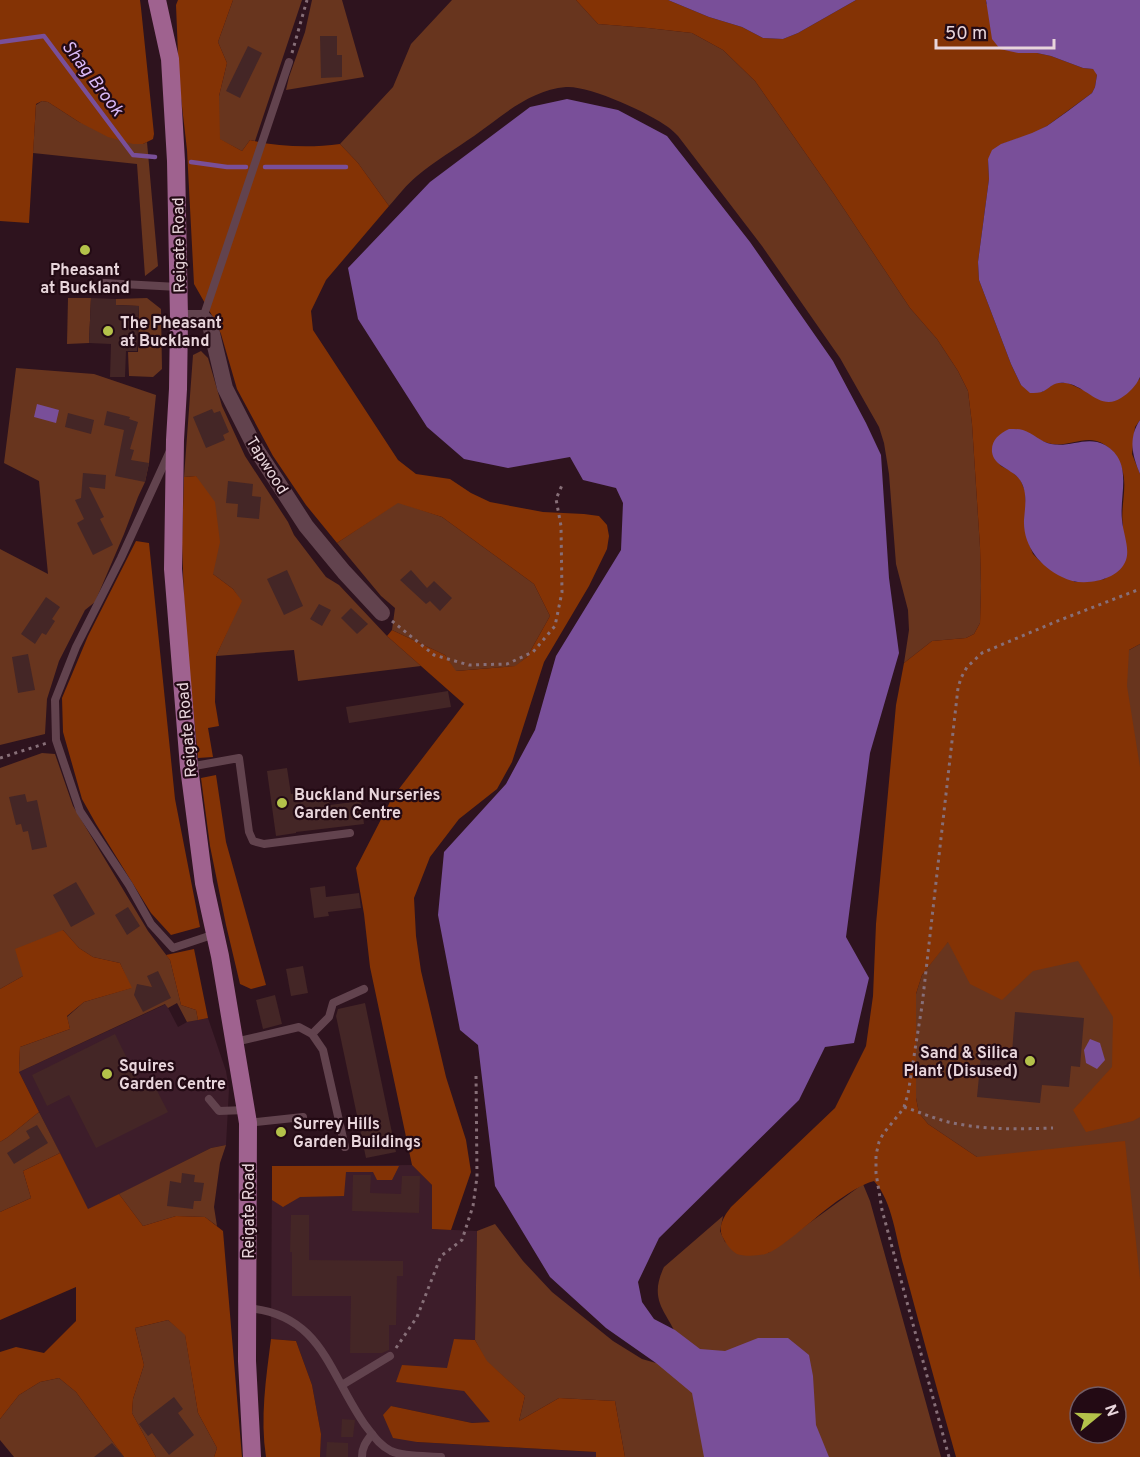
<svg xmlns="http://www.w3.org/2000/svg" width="1140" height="1457" font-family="Overpass,sans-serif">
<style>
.built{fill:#3d1d2a}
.green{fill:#68351e;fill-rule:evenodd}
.forest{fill:#843305;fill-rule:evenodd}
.water{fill:#794f99}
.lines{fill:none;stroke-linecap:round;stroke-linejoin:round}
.stream{stroke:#794f99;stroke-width:4.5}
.building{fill:#442626}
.path{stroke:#876f78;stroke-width:3;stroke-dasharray:3 4.5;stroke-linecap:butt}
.service{stroke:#62434e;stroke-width:8}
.minor{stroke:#62434e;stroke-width:16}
.primary{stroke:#9f628f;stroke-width:18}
.poi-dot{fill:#b4c24a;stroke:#230a14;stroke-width:2}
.labels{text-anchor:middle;stroke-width:4.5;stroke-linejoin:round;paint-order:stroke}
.street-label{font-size:16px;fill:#e8d5db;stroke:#230a14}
.poi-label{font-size:16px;font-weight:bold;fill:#e8d5db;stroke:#230a14;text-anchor:start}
.water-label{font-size:18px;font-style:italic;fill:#dab9f7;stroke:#230a14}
</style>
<rect width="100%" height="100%" fill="#2e131e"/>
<g class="built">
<polygon points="166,1004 178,1027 187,1022 208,1018 226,1071 229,1089 226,1145 211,1148 88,1210 19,1072"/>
<polygon points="412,1165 432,1185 432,1229 477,1231 475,1340 454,1339 464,1391 491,1422 472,1423 391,1406 417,1442 596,1452 596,1457 320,1457 321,1434 312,1385 296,1341 271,1339 272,1166"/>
</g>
<g class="green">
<polygon points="233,0 302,0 255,141 250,140 242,151 219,139 219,96 227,63 218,42"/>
<polygon points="312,0 342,0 364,77 286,90 289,77 305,32"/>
<path d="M452,0h124l22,24 50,4 44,5 31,17 32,31 79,113 76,114 27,31 21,32 10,20 4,33 8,123 1,39 -1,37 -6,11 -8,4 -34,3 -28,22 5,-33 -1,-20 -12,-46 -7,-90 -5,-31 -5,-16 -39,-69 -78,-112 -84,-110c-3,-3 -6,-6 -10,-9 -18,-14 -80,-42 -102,-40 -36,3 -64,29 -92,49 -19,13 -39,25 -57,40 -10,8 -19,20 -28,30l-31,-43 -18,-19 53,-57 18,-43z"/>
<polygon points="42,101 48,102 79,122 143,144 147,142 158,266 145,276 137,164 33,153 36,105"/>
<polygon points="68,298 91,298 89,343 67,344"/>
<polygon points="147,298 161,309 162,369 153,377 129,376 128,352 138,352 139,306 116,305 116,299"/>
<polygon points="201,351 208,358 222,406 245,456 288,522 294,535 326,577 339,585 387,636 421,666 298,681 294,650 216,656 241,601 233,589 213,574 196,476 184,477 193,355"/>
<polygon points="16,368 94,374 156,395 149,463 145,482 138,497 124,534 95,602 85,610 59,661 47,699 45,734 0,745 0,549 48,574 39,481 4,463"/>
<polygon points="398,502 442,517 534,584 550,616 527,657 516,666 455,671 445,655 392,630 395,608 381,596 337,543"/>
<path d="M1140,644v813h-128l-35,-300 -49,-33 -9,-11 -3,-15v-104l6,-19 22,-29 25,-27 128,-251zM1080,1397h36v36h-36z"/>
<polygon points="42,753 55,754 73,806 148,931 170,960 181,1005 196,1010 198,1020 187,1022 177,1003 168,1008 165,1004 19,1072 20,1047 70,1029 67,1017 84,1002 131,988 120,963 93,957 79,948 63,930 23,976 0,989 0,768"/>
<polygon points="39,1112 60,1153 23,1171 31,1198 0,1212 0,1142 8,1137"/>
<polygon points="226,1145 220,1163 214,1207 217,1226 205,1217 176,1216 143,1226 119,1194 211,1148"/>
<path d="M863,1184l7,17 71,256h-316l-10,-56 -56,-3 -40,23 6,-25 -39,-35 -11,-21 2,-109 18,-7 28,37 29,31 61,49 29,18 14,4 23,-21c-10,-30 -32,-39 -15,-75l59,-51 -3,15 5,11 43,11z"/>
<polygon points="168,1320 185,1334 198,1413 217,1448 214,1457 156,1457 132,1413 133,1399 144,1365 135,1328"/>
<polygon points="59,1378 76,1392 124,1457 14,1457 0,1440 0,1419 19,1395 40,1382"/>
</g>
<g class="forest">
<polygon points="0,0 140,0 141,8 154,134 153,139 143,144 133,144 108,137 79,122 48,102 42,101 36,104 29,223 0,221"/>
<path d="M178,0h55l-15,42 9,21 -8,33 1,43 22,12 8,-11c29,7 61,8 90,4l18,19 31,43 -63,74 -15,31 2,19 85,130 18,14 34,5 21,14 19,9 53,10 41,2 15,2 8,9 2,11 -2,13 -18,37 -45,76 -32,100 -15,27 -38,30 -29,38 -16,41 2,38 5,35 25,106 20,63 5,32 -20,58 -19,-1v-44l-20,-20 -42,-198 -6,-53 -8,-46 36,-70 72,-94 -77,-68 5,-6 53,25 11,16 59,-5 12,-9 23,-41 -16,-32 -92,-67 -44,-14 -61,40 -31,-38 -33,-49 -36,-67 -16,-55 -7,-15 -20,-35 -7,-134 -8,-70 -3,-75z"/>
<path d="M576,0h92l41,17 33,10 21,11 20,1 15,-6 58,-33h130v3l32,50h19l14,3 32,12 10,1 3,2 1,4 -2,12 -3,6 -45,33 -15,8 -30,10 -14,15 1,20 -11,83 1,18 32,84 10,21 21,7 13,-9h13l15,7 56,-10 1,-3v43l-5,7 -3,27 8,20v170l-11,6 -2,36 13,81v350l-7,4 -47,11 -13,-22 39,-43 1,-50 -35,-56 -45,10 -31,29 -32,-16 -22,-42 -26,33 -6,19v104l3,15 9,11 49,33 148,-16 15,138v178h-184c-18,-63 -35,-127 -52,-190 -8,-27 -11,-65 -30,-86 -26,7 -61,40 -83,57 -7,5 -15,12 -23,15 -6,3 -24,4 -31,1 -6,-3 -12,-12 -15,-18 -4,-10 2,-20 9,-29l104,-99 31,-62 7,-50 3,-72 20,-219 8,-42 28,-22 34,-3 8,-4 6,-11 1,-37 -1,-39 -8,-123 -4,-33 -10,-20 -21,-32 -27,-31 -76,-114 -79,-113 -32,-31 -31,-17 -44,-5 -50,-4zM1022,430c9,5 19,12 30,14 13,2 25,-4 37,-4 17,0 29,15 33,29 6,18 -2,38 1,57l-18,53 -20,3h-10l-35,-21 -7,-7 -4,-10 -4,-53 -5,-12 -9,-8 -10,-5 -7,-9zM1080,1397h36v36h-36z"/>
<polygon points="196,476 215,502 220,542 213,574 233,589 242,601 216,656 215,702 219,726 208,728 213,757 198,758 185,626 182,543 184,477"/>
<polygon points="136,541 149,543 175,799 200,927 171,935 151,913 96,824 82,799 63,732 62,698 88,636"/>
<polygon points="216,775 226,842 266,985 251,989 240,984 226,925 210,846 201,778"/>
<polygon points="63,930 79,948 93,957 120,963 132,988 84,1002 67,1016 70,1029 20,1047 19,1072 39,1112 8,1137 0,1142 0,989 23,976 15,949"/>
<polygon points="194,949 208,1018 198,1020 196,1010 181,1005 170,960 166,955"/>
<polygon points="60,1153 88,1209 119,1194 143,1226 176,1216 205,1217 223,1231 242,1457 214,1457 217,1448 198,1413 185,1335 168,1320 135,1328 144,1365 133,1399 132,1413 156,1457 124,1457 76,1392 59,1378 40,1382 19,1395 0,1419 0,1352 16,1347 44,1353 76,1321 76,1287 0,1320 0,1212 31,1198 23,1171"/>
<polygon points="272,1166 399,1166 392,1180 377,1180 373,1172 346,1172 344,1196 300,1197 283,1207 272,1200"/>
<path d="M271,1339l25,2 16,44 9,49 -1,23h-54c-6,-39 0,-79 5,-118z"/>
<polygon points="454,1339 475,1340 487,1361 525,1396 519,1421 559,1398 615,1401 625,1457 596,1457 596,1452 417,1442 393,1438 383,1415 391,1406 472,1423 490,1422 464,1391 396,1382 402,1365 447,1368"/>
</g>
<g class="water">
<polygon points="668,0 856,0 798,33 783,39 763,38 742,27 709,17"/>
<path d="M986,0h154v377c-4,9 -11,16 -19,21 -21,14 -35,-13 -56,-15 -12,-1 -12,3 -21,8 -4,2 -9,2 -14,2l-9,-8 -10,-21 -32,-84 -1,-18 11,-83 -1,-20 4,-9 9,-6 31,-11 15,-7 21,-15 24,-18 3,-6 2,-12 -4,-6 -10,-1 -32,-12 -14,-3h-19l-18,-4 -8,-10z"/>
<polygon points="567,99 618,110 667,136 750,242 833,361 866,423 881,455 889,578 899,653 870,753 846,937 869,978 854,1043 825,1047 799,1100 659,1238 638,1282 642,1302 654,1319 675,1330 700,1349 725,1351 758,1338 788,1338 809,1355 813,1376 816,1425 829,1457 704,1457 692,1393 656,1363 606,1328 550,1277 495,1186 478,1045 460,1030 438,915 444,852 506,784 535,730 556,656 621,550 623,503 616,488 583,480 570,457 508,468 464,459 427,427 358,319 348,268 430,182 530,107"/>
<polygon points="37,404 59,410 56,423 34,417"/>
<path d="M1140,420v54c-8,-19 -12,-36 0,-54z"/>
<path d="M1009,429c5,0 10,0 14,1 10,3 18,12 28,14 19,4 36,-9 54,1 29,17 14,49 17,75 1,13 8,28 4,40 -3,8 -8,12 -15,16 -14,7 -35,9 -49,1 -22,-11 -39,-31 -38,-57 1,-13 4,-28 -4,-40 -7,-11 -26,-13 -28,-28 -1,-12 7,-18 17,-23z"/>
<polygon points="1090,1039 1100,1043 1105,1060 1097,1069 1086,1063 1084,1050"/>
</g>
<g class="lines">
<g class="stream">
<polyline points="0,42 44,36 133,155 155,157"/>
<polyline points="191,162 227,167 246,167"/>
<polyline points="265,167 346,167"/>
</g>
</g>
<g class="building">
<polygon points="320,36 337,36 337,55 342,55 342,77 321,78"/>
<polygon points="248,46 262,53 240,98 226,91"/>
<polygon points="91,298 116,299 116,305 139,306 137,351 126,351 125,377 110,377 111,344 89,343"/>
<polygon points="212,409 214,413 220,411 229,432 223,435 225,440 206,448 193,417"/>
<polygon points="107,411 130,417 129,419 138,422 130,449 134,450 131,460 149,463 145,482 115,476 124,430 104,425"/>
<polygon points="68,413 94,420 91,434 65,427"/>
<polygon points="83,473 106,475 105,489 89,487 104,517 100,519 113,545 93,555 77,523 84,519 75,500 81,498"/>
<polygon points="228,481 253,484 252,496 261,497 259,519 237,517 238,504 226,503"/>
<polygon points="287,570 303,606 284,615 267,579"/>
<polygon points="411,570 427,588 434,581 452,598 440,611 430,601 426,604 400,580"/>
<polygon points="46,597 60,607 52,619 55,621 46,635 42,633 35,644 21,634"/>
<polygon points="319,604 331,610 322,626 310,619"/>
<polygon points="351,608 368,624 357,634 341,618"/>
<polygon points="28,654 35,690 18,693 12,657"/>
<polygon points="448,691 451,707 349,723 346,707"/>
<polygon points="287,768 291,794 327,789 330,805 361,801 364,824 296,832 296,833 276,836 267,771"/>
<polygon points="25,794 27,802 37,800 47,847 32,850 28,831 23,832 21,824 16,825 9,797"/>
<polygon points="76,882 95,914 71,927 53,895"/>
<polygon points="325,886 326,897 359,893 361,908 328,912 329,916 314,918 310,888"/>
<polygon points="128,907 140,926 127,935 115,915"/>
<polygon points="303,966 308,993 291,996 286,969"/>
<polygon points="158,971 171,998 143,1012 134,995 137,984 152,987 147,976"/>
<polygon points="275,995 282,1024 263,1029 256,1000"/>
<polygon points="365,1003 396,1152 366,1158 336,1016 338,1009"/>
<polygon points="1015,1012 1084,1018 1080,1067 1071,1066 1069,1087 1042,1085 1040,1103 977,1097 981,1055 1000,1056 1000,1052 1012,1053"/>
<polygon points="115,1034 142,1089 153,1083 168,1112 96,1148 69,1095 47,1106 32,1075"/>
<polygon points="37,1125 48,1143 14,1164 7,1153 30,1138 26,1131"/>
<polygon points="182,1173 195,1175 194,1182 204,1183 201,1201 194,1201 193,1209 167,1206 170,1181 181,1183"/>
<polygon points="353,1175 371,1175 370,1193 401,1194 402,1176 420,1176 419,1213 352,1211"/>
<polygon points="291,1215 309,1215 309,1260 403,1261 403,1276 397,1276 396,1325 389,1325 389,1350 382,1353 350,1353 351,1296 292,1296 292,1252 290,1252"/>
<polygon points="174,1397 183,1409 178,1413 194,1435 169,1455 152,1433 148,1436 139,1424"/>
<polygon points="342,1419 355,1420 353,1437 341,1437"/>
<polygon points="327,1442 348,1443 348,1457 326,1457"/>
<polygon points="112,1443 124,1457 94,1457"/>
</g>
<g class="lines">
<g class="path">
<polyline points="292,53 307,0"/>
<polyline points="392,621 434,655 469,665 507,664 533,652 555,626 562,592 561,526 556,499 563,483"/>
<polyline points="0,758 47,743"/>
<path d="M904,1107c18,6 36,14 54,17 32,6 63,5 95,4"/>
<polyline points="396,1348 417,1317 441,1256 462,1240 473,1206 477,1177 476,1073"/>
<polyline points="949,1457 882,1210 876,1173 876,1155 879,1142 883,1134 900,1113 904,1107 908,1094 922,1006 958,688 961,678 967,667 982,653 1055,622 1140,589"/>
</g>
<g class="service">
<polyline points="104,283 178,287"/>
<polyline points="203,318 289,62"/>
<polyline points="170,451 121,558 76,647 55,700 56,740 80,811 129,885 151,924 173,948 215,934"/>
<polyline points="189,767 239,758 249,832 253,841 264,844 350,833"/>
<polyline points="312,1034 329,1017 333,1003 364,989"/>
<polyline points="235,1042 299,1027 312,1034 323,1050 345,1147"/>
<polyline points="209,1099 219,1111 246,1110"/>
<polyline points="248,1123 303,1117"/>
<path d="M247,1308c75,6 82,66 118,117 8,10 14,20 26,26 13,6 35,5 50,6"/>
<polyline points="342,1385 390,1356"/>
<path d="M362,1457c0,-10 4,-15 10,-23"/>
</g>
<polyline class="minor" points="179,318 203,318 210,325 225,388 256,449 306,526 344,572 382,613"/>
<polyline class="primary" points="157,0 170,59 176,161 179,318 178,389 175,440 173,569 189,767 204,883 220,956 248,1123 247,1361 252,1457"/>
</g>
<g class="poi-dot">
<circle cx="85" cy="250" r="6"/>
<circle cx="108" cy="331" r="6"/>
<circle cx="282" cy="803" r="6"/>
<circle cx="1030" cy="1061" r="6"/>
<circle cx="107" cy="1074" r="6"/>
<circle cx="281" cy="1132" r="6"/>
</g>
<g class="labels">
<g class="street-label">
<text transform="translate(178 245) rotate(-91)" y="6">Reigate Road</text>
<text transform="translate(268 465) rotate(58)" y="6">Tapwood</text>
<text transform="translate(186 730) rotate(-95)" y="6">Reigate Road</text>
<text transform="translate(248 1211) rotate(-90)" y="6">Reigate Road</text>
</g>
<g class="poi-label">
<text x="85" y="275" text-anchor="middle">Pheasant<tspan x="85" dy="18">at Buckland</tspan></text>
<text x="120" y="328">The Pheasant<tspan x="120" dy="18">at Buckland</tspan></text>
<text x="294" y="800">Buckland Nurseries<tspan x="294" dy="18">Garden Centre</tspan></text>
<text x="1018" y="1058" text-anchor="end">Sand &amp; Silica<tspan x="1018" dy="18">Plant (Disused)</tspan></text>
<text x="119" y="1071">Squires<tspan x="119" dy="18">Garden Centre</tspan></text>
<text x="293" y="1129">Surrey Hills<tspan x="293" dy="18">Garden Buildings</tspan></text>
</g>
<g class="water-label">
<text transform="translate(93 78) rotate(53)" y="6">Shag Brook</text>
</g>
</g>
<g transform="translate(1098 1415) rotate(71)"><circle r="28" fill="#230a14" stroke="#725b64" stroke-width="1.5"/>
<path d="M0-4.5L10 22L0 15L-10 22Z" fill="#b4c24a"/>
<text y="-9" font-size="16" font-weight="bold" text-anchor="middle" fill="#e8d5db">N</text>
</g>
<path d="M936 39v9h118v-9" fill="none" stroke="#e8d5db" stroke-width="3"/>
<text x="945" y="39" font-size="18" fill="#e8d5db" stroke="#230a14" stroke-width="4.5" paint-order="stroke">50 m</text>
</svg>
